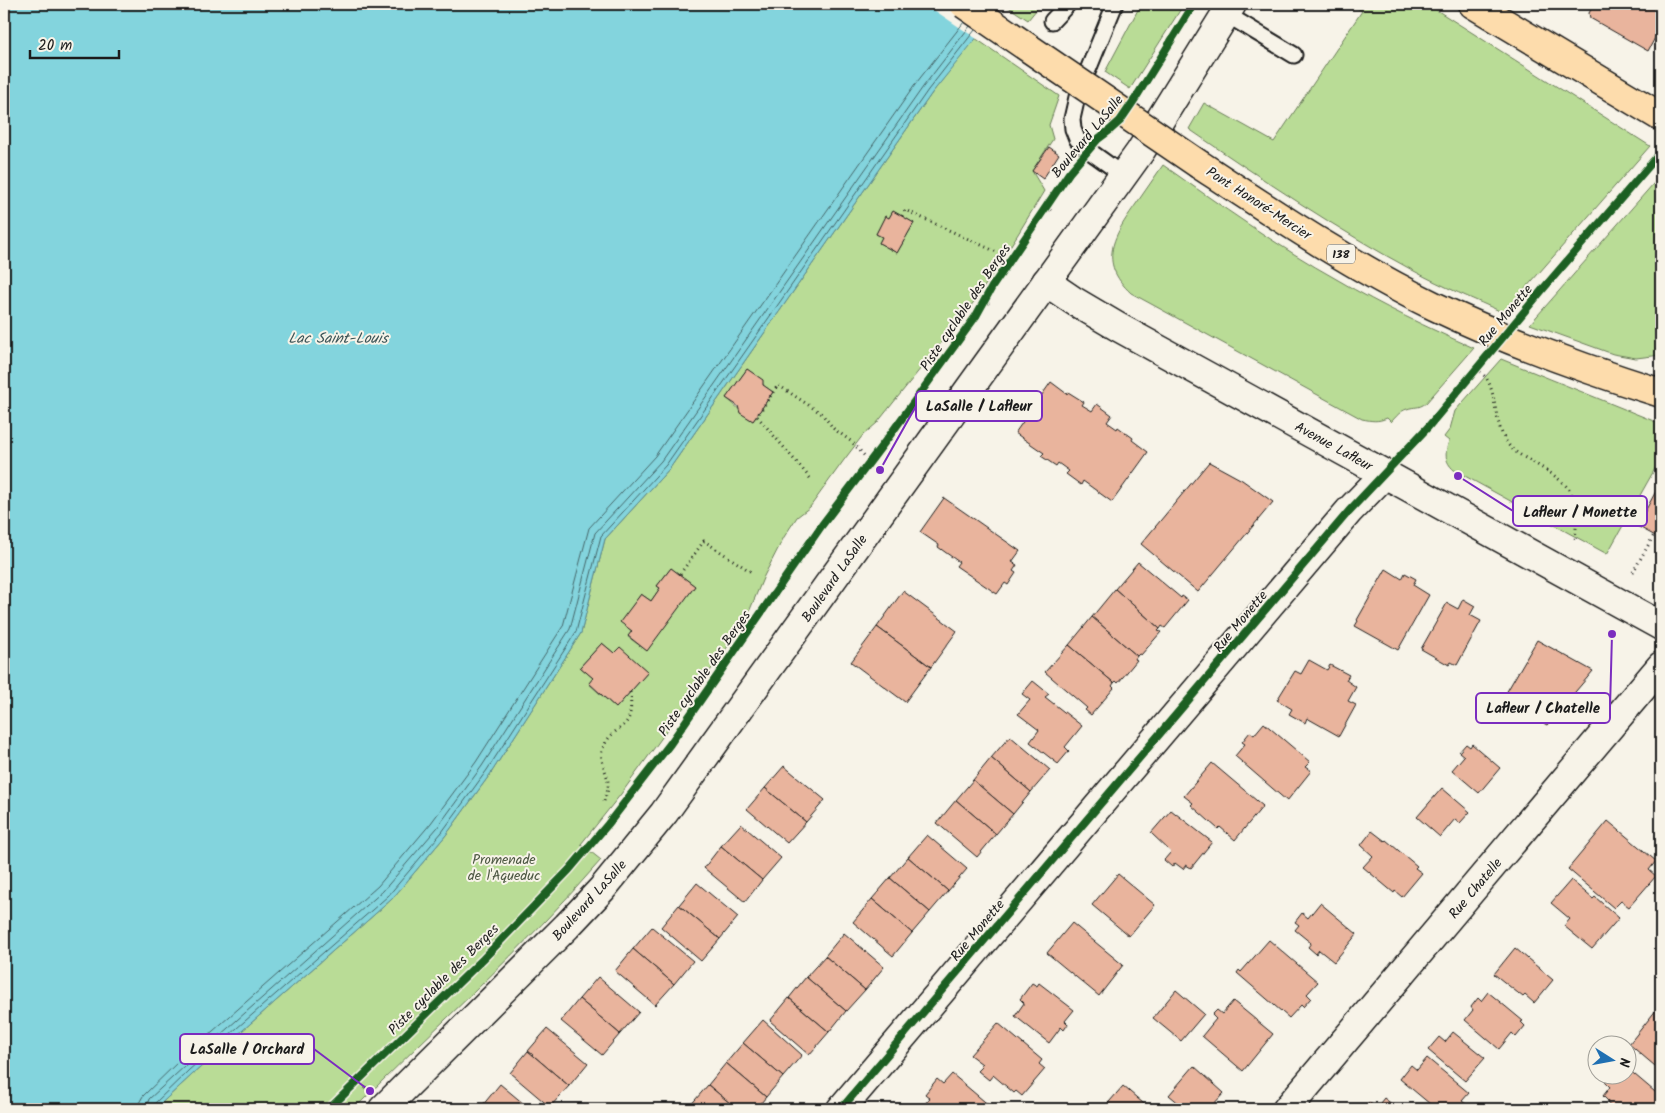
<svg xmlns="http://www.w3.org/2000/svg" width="1665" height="1113" font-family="Kalam,sans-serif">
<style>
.green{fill:#b9dc96;stroke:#6a7c59;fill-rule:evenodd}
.water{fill:#83d4dd;stroke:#5a8a90}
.pier{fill:#f7f3e8}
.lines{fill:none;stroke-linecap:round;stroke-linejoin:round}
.shore{stroke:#456669;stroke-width:1}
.building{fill:#e9b49d;stroke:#1c1c1c}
.service-casing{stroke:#1c1c1c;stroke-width:19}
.minor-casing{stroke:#1c1c1c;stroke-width:31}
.secondary-casing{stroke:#1c1c1c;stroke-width:31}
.trunk-casing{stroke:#1c1c1c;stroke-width:31}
.path{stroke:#1c1c1c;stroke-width:3;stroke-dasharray:1 4;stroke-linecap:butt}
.service{stroke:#f7f3e8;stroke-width:15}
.minor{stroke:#f7f3e8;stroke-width:28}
.secondary{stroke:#f7f3e8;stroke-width:28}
.trunk{stroke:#fddcac;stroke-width:28}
.trunk-bridge-casing{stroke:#1c1c1c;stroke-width:31;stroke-linecap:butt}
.trunk-bridge{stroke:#fddcac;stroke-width:28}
.cycleway-casing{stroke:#f7f3e8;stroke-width:11}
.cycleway{stroke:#1b5e20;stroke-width:8}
.labels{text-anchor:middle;stroke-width:4;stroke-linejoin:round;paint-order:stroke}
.shield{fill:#f7f3e8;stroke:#5e5c59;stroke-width:1}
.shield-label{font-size:12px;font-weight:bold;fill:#1c1c1c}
.street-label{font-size:14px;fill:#1c1c1c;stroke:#f7f3e8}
.park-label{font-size:14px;fill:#4b5641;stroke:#f7f3e8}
.water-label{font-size:15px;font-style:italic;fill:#3b5356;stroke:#f7f3e8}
.leader{fill:none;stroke:#7b2cbf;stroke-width:2}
.callout-dot{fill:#7b2cbf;stroke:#f7f3e8;stroke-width:2}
.callout{fill:#f7f3e8;stroke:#7b2cbf;stroke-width:2}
.callout-label{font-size:15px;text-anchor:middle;font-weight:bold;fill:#1c1c1c}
</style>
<rect width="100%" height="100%" fill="#f7f3e8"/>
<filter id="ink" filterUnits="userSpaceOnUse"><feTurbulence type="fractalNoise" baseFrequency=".02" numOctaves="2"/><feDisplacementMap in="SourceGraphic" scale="10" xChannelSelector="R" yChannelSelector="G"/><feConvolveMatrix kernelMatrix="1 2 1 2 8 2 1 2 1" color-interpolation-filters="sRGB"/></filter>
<g filter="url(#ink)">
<g class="green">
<polygon points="1004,4 1041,4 1028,20"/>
<polygon points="1141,4 1184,4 1130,89 1105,72"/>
<path d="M1351,4h76l223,142 -146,167c-30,-14 -61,-26 -90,-42 -78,-42 -152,-92 -225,-142l15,-26 70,39 88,-131z"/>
<path d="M975,38l84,58 -10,29 4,14 -21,32 12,20 -26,43 -41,64 -100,125 -14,12 -19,25 -34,47 -13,10 -13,20 -20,39 -20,48 -123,170 -40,50 20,16c-77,89 -165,166 -247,249h-199l38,-35 199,-175 54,-64 45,-62 90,-140 24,-94 65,-71 262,-375zM893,211l21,12 -17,30 -18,-10 3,-6 -6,-3 9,-17 4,1zM747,369l15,11 1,5 10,7 -20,29c-11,-7 -16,-15 -27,-23zM671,568l24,18 -49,64 -18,-13 4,-6 -11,-9 20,-28 10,7 9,-13 -3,-2zM602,643l12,10 6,-5 28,24 -32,36 -27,-24 4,-6 -13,-11z"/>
<path d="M1163,165c57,40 114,81 175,115 44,26 90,48 136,68l-48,55c-8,6 -11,3 -19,6 -7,2 -11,8 -16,13l-4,-4c-9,4 -15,3 -25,1l-231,-126c-34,-31 -17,-58 5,-89 9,-13 18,-26 27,-39z"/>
<polygon points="1661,175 1661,355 1636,358 1613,354 1530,324"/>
<path d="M1501,359l160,65v34l-54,96 -153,-84c-10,-9 -9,-17 -5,-29l-5,-4 6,-8 5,-18z"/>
</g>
<polygon class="water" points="4,4 1004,4 932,93 670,468 605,539 581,633 491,773 446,835 392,899 193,1074 155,1109 4,1109"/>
<polygon class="pier" points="925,4 1002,4 1006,6 977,39"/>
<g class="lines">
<g class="shore">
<polyline points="138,1109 139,1103 143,1096 180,1060 378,886 431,823 476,762 563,626 589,528 655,456 917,82 964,22"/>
<polyline points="146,1109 149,1099 185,1066 383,891 437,828 482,766 570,629 595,533 661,461 923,87 970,26"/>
<polyline points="152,1109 154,1104 189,1070 388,896 442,832 487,770 576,632 601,536 666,465 928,90 975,30"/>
</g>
</g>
<g class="building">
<polygon points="1597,4 1656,4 1661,7 1661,28 1658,26 1654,33 1657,34 1648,51 1590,18 1589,13 1593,6"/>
<polygon points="1049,147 1059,154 1043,179 1032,171"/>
<polygon points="893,211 914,223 897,253 879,243 882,237 876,234 885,216 889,218"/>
<polygon points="747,369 763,380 763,385 773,392 753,421 740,413 738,406 726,398"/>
<polygon points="1051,382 1067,394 1068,392 1084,402 1082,405 1092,411 1097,404 1112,415 1107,422 1117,429 1118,427 1133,438 1132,440 1148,452 1112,502 1083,481 1081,485 1066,474 1069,471 1058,463 1056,466 1041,456 1044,453 1015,433"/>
<polygon points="1209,462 1242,480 1273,502 1198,592 1141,544"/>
<polygon points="1661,482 1661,539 1637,526"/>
<polygon points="944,498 1020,551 1012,562 1017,565 1013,571 1016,573 1008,585 1005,583 997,594 956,566 959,562 938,547 939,545 920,532"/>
<polygon points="1138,562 1181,598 1182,596 1188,600 1165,628 1162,626 1160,629 1115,589"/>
<polygon points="671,568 695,586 647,651 628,636 632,631 620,622 641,594 651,601 660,588 657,586"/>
<polygon points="1386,569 1402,579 1405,573 1416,579 1413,585 1429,595 1398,650 1355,626 1358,621 1357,620"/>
<polygon points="1115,589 1160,629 1158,631 1161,632 1141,655 1139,654 1137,656 1092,617"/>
<polygon points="903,591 957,631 931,667 877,627"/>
<polygon points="1463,599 1475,606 1470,615 1481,621 1457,665 1451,662 1449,665 1421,649 1447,603 1458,609"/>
<polygon points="1092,617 1137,656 1135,659 1137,660 1118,683 1116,681 1114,683 1069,645"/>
<polygon points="877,627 931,667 905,702 851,662"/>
<polygon points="1537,640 1593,671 1547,725 1502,700"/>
<polygon points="602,643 614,653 620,647 648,672 616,708 589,683 593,678 580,667"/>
<polygon points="1069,645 1114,683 1112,686 1114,688 1091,715 1085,710 1087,708 1045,672"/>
<polygon points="1309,660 1327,670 1330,665 1349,675 1346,680 1356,687 1348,701 1356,705 1339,736 1307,718 1305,723 1289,714 1292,709 1277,700 1295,671 1301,674"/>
<polygon points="1033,681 1049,694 1045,697 1082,726 1065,747 1069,751 1058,764 1030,742 1039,730 1018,714 1030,700 1022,694"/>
<polygon points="1264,723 1310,762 1305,767 1311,771 1287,801 1235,756 1245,744 1242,742 1250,732 1254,735"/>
<polygon points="1010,736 1050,770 1031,792 991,758"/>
<polygon points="1466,744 1470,747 1472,744 1500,768 1479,793 1452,770 1464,756 1459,752"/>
<polygon points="991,758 1031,792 1013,814 973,780"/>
<polygon points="1212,763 1263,806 1235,840 1220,827 1218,829 1191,805 1193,803 1184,796"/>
<polygon points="784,766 825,800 806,822 765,788"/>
<polygon points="973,780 1013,814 996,834 956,800"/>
<polygon points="765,788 806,822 787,843 747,809"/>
<polygon points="1442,788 1470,812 1460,823 1455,819 1440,837 1417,817"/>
<polygon points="956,800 996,834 977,857 937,823"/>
<polygon points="1171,810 1212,842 1191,868 1186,865 1183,869 1175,863 1172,867 1164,860 1171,852 1151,833"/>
<polygon points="1608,821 1656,861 1649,870 1656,876 1629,907 1621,901 1614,908 1568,869"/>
<polygon points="741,824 781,858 762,880 721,846"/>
<polygon points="1372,831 1385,841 1386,840 1417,866 1415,868 1422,873 1402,897 1395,891 1394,893 1363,867 1373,856 1361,845"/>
<polygon points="927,835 967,869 948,891 908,857"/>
<polygon points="721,846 762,880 745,902 704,868"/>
<polygon points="908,857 948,891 930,912 890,878"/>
<polygon points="1118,874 1155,905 1129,936 1092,905"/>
<polygon points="890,878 930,912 912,933 872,899"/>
<polygon points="1571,880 1593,899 1595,897 1619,918 1592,949 1564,926 1570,919 1551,903"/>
<polygon points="697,883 738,917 720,939 679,905"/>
<polygon points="872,899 912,933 893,956 853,922"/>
<polygon points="1320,903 1357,934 1334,962 1319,950 1316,954 1308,947 1311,943 1295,930 1299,925 1295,922 1302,913 1308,918"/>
<polygon points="679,905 720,939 701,961 661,927"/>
<polygon points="1072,923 1123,965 1099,996 1047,953"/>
<polygon points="652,927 693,961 674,984 633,949"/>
<polygon points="844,933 884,967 865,990 825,956"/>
<polygon points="1269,940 1318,982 1307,994 1311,998 1303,1007 1301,1005 1289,1018 1237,973 1239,970 1241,972"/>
<polygon points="1515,948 1553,980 1534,1003 1525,995 1523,997 1494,974"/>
<polygon points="633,949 674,984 655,1005 615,971"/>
<polygon points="825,956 865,990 846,1011 806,977"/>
<polygon points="598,977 639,1012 620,1034 579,999"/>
<polygon points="806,977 846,1011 829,1032 789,998"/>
<polygon points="1032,983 1037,986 1039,983 1074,1010 1065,1021 1068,1024 1064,1030 1061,1027 1049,1043 1015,1016 1024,1003 1020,999"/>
<polygon points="1176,990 1204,1014 1181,1041 1153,1018"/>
<polygon points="1488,992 1523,1021 1521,1022 1525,1026 1516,1037 1512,1033 1499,1049 1465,1020 1473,1010 1471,1007 1478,998 1481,1001"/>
<polygon points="789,998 829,1032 809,1055 770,1021"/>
<polygon points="579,999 620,1034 602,1055 561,1021"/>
<polygon points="1233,1001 1273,1034 1243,1071 1202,1036 1216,1019 1212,1015 1217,1010 1222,1014"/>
<polygon points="1661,1004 1661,1071 1629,1044"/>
<polygon points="763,1020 802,1055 783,1077 743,1043"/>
<polygon points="998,1023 1042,1060 1039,1064 1045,1069 1022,1096 1016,1091 1014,1093 993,1075 989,1080 978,1071 982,1067 980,1065 982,1064 970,1055"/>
<polygon points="547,1029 588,1063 569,1086 528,1051"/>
<polygon points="1453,1032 1485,1058 1465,1081 1428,1050 1439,1037 1445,1042"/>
<polygon points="743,1043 783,1077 766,1097 726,1063"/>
<polygon points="528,1051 569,1086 550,1107 510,1073"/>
<polygon points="1427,1058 1469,1093 1462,1101 1472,1109 1436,1109 1400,1079 1411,1065 1417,1070"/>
<polygon points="726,1063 766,1097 756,1109 737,1109 708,1085"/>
<polygon points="1194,1066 1224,1093 1209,1109 1186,1109 1169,1095"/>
<polygon points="1628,1069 1661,1097 1661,1109 1614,1109 1607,1103 1608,1101 1603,1096 1610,1087 1605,1082 1611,1076 1628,1076"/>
<polygon points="952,1074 991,1107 989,1109 924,1109 922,1107 930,1098 925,1094 937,1079 943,1084"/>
<polygon points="500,1084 530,1109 486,1109 482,1106"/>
<polygon points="708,1085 737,1109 691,1109 689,1107"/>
<polygon points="1123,1086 1150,1109 1103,1109"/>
<polygon points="1384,1098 1398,1109 1363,1109 1369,1102 1376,1108"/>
</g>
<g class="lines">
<defs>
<g id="service">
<polyline points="1115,4 1077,97 1072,119 1073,129 1077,139 1088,150 1123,175"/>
<polyline points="1226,14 1294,55"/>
<polyline points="1052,21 1068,4"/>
</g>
<g id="minor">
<polyline points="841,1109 1349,511 1385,474"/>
<polyline points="1287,1109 1661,666"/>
</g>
<g id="secondary">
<polyline points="1046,282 1074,301 1118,327 1661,626"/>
<polyline points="383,1109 567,926 602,889 664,813 1140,152 1232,4"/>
</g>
<g id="trunk">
<polyline points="1473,4 1661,117"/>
<path d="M1200,165c76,50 152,101 234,141 73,35 150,63 227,87"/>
</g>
</defs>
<use href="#service" class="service-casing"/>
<use href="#minor" class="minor-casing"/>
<use href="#secondary" class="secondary-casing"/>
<use href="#trunk" class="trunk-casing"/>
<g class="path">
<polyline points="1046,207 1054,213"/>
<polyline points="902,216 905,210 1012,259"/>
<polyline points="984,301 993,305"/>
<path d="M1477,368c3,4 7,7 10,11 10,18 7,43 19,62 5,9 14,14 23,19 42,25 51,30 46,81"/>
<polyline points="810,478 757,416 778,385 822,414 834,429 852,442 870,462"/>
<polyline points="1633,572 1654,535"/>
<polyline points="680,574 704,541 753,573"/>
<path d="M604,801c2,-6 5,-12 4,-19 -1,-11 -10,-23 -5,-34 11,-27 32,-12 27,-56"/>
<polyline points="358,1080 366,1088"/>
</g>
<use href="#service" class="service"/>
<use href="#minor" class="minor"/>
<use href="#secondary" class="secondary"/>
<use href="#trunk" class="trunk"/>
<defs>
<polyline id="trunk-bridge" points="964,4 1200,165"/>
</defs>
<use href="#trunk-bridge" class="trunk-bridge-casing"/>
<use href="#trunk-bridge" class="trunk-bridge"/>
<defs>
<g id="cycleway">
<polyline points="329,1109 483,959 569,870 608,824 670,744 822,525 890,435 976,316 992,287 1069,173 1098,139 1110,130 1120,121 1135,99 1194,4"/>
<polyline points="841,1109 1349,511 1428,427 1543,289 1661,152"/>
</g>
</defs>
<use href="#cycleway" class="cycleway-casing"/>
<use href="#cycleway" class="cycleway"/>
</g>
</g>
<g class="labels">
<rect class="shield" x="1327" y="244.5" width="28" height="19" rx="4"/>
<g class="shield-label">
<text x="1341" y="258">138</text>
</g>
<g class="street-label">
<text transform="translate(1087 136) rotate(-50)" y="5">Boulevard LaSalle</text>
<text transform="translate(1259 203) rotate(33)" y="5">Pont Honoré-Mercier</text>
<text transform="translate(965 307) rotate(-56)" y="5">Piste cyclable des Berges</text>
<text transform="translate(1505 315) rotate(-50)" y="5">Rue Monette</text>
<text transform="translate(1334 446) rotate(29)" y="5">Avenue Lafleur</text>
<text transform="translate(834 578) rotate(-55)" y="5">Boulevard LaSalle</text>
<text transform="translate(1240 621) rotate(-50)" y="5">Rue Monette</text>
<text transform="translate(704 673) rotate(-55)" y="5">Piste cyclable des Berges</text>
<text transform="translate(1475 888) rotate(-50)" y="5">Rue Chatelle</text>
<text transform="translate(589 900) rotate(-48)" y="5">Boulevard LaSalle</text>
<text transform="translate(977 930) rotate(-50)" y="5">Rue Monette</text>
<text transform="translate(443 979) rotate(-45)" y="5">Piste cyclable des Berges</text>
</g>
<g class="park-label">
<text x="504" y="864">Promenade<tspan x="504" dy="16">de l'Aqueduc</tspan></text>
</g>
<g class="water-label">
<text x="338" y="343">Lac Saint-Louis</text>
</g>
</g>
<path class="leader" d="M880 470L916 406M1458 476L1513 511M1612 634L1610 708M370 1091L314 1049"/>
<g class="callout-dot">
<circle cx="880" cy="470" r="5"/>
<circle cx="1458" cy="476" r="5"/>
<circle cx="1612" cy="634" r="5"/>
<circle cx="370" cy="1091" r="5"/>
</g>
<g class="callout">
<rect x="916" y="391" width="126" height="30" rx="5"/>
<rect x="1513" y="496" width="134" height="30" rx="5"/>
<rect x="1476" y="693" width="134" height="30" rx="5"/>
<rect x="180" y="1034" width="134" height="30" rx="5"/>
</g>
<g class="callout-label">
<text x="979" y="411">LaSalle / Lafleur</text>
<text x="1580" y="517">Lafleur / Monette</text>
<text x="1543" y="713">Lafleur / Chatelle</text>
<text x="247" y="1054">LaSalle / Orchard</text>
</g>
<rect width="1665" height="1113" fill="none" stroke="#f7f3e8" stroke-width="20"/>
<rect x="10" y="10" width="1645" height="1093" fill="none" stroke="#1c1c1c" stroke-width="2" filter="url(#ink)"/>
<g transform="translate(1612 1060) rotate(101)"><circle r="24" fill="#f7f3e8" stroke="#9f9d96"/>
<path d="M0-4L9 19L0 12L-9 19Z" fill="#1f6fb2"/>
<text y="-8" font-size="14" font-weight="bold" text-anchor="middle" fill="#1c1c1c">N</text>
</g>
<path d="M30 50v8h89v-8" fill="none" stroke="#1c1c1c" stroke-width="2.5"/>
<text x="38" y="50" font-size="15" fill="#1c1c1c" stroke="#f7f3e8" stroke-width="4" paint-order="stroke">20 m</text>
</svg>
